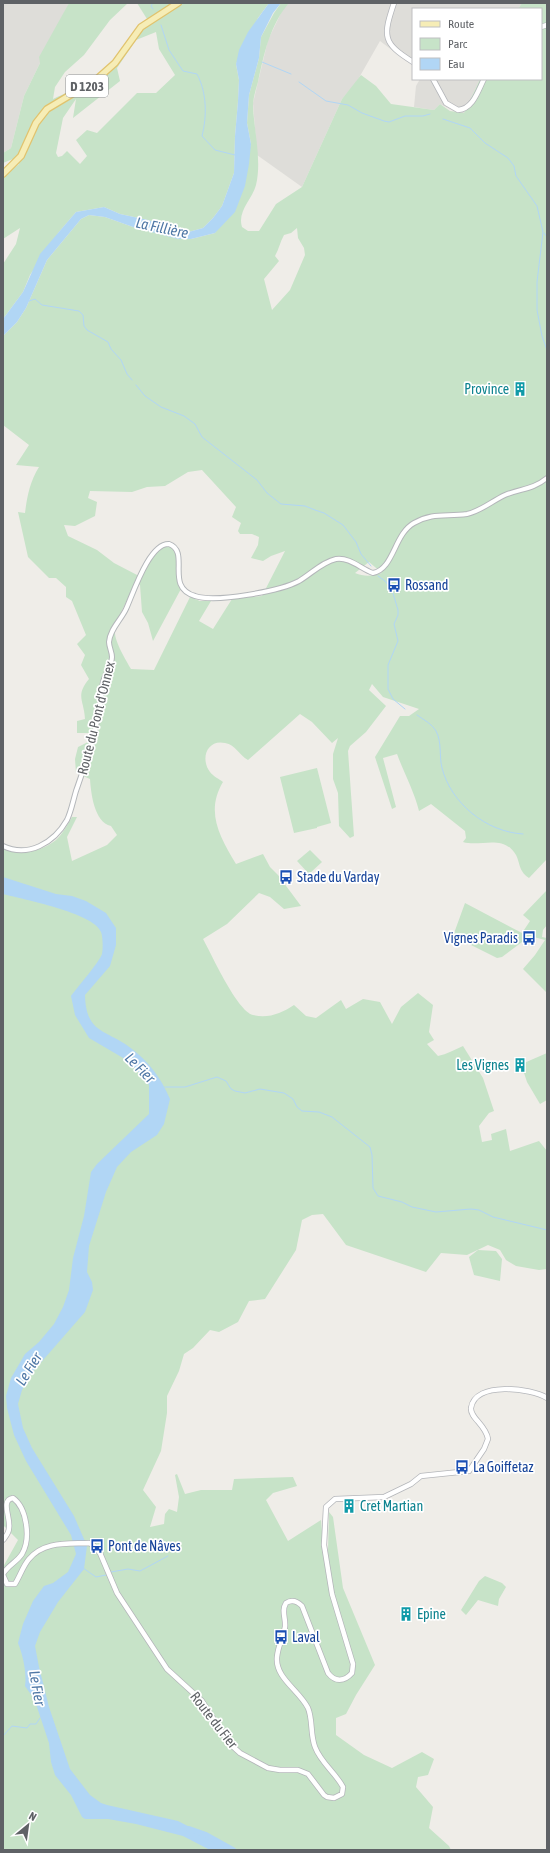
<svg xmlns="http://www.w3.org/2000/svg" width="550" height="1853" font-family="'Asap Condensed',sans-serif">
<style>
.industrial{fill:#deddd9}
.green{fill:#c7e3c8;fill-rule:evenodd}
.water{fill:#b1d6f5}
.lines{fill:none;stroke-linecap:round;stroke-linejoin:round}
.stream{stroke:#b1d6f5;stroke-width:1}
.river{stroke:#b1d6f5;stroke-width:6}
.tertiary-casing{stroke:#b4b7ba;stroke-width:6}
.secondary-casing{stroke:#b4b6ba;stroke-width:6}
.primary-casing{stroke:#e1c36e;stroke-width:8}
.tertiary{stroke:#fff;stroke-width:4}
.secondary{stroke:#fff;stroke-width:4.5}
.primary{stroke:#f6edb6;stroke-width:5.5}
.labels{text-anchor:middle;stroke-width:3.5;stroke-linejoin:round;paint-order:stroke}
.shield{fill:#fff;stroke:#8f9194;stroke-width:1}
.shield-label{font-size:13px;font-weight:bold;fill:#5f6266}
.culture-label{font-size:14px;fill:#0d838f;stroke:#fff;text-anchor:end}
.transit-label{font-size:14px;fill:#164399;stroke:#fff;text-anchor:start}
.street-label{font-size:14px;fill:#5f6266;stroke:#fff}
.water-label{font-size:15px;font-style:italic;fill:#4f78a6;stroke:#fff}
</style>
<rect width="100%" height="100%" fill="#efede8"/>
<g class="industrial">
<polygon points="3,3 69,3 24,96 11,148 3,153"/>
<polygon points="289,3 522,3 518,9 413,9 413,66 380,41 356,83 342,99 302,187 257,155 253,103 268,40 283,9"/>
<polygon points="420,79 480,79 464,113 457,113 440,104 434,110 414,107 416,86"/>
</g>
<g class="green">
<path d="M69,3h59l-18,17 -26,35 -19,17 -10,15 -2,12c22,-10 46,-20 61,-40 13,-15 16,-27 33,-40l-10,-16h132l-11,15 -22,46 3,16 -1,21 -3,35 -1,37 -12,33 -9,12 -10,10 -18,5 -37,-13 -28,-6 -16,-7 -28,5 -17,20 -29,43 -7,17 -20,27v-55l13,-20 4,-16 -17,11v-62l16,-13 -6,-5 -10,4v-10l8,-5 13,-52 16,-33 -1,-6zM156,32l3,17 16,26 -19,18h-19l-40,40 -10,-3 -11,10 11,16 -7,8 -13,-13 -5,5 -4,1 -2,-4 7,-35 13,-19 -3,19 47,-37 -3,-13 19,-28z"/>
<path d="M281,3h8c-19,22 -25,51 -31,79 -2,7 -5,16 -5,24 1,25 9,54 3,79 -4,15 -19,26 -14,42l6,4h11l17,-27 26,-17 40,-88 19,-24 15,11 15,18 43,6 6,-6 10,7 14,2 16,-34h61v-70h-23l4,-6h25v856l-18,19c-12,-8 -8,-17 -15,-26 -13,-17 -34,-5 -51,-10l3,-4 -1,-7 -34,-27 -12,7c-5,-20 -15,-38 -22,-57l-14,4 13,49 -4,2 -17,-52 25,-41h9l10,-7 -36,-12 -11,-13 -3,6 17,16 -20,26 -16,14 -2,5 6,85 -4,2 -11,-12 -1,-33 -5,-14v-25l5,-16 -6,5 -20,-21 -12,-8 -52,46c-9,-5 -12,-15 -23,-17 -18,-4 -25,16 -15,29 3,4 9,7 13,10 -18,30 -3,55 13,82l27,-10 7,13 8,8 23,31 -17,3 -14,-12 -11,-4 -32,31 -24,15c9,16 34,72 50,76 15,4 29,-2 41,-10l12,11 10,2 25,-18 5,9 17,-10 17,3 12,22 9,-17 17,-14 15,12 -4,27 5,8 -7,4 11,12c9,-2 16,-6 25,-10l20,32 11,33 -5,2 -10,13 3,16 10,-2 -1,-6 15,-5 4,22 29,-10 8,10v118l-8,1 -23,-4 -10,-6 -6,-10 -12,-5 -21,10 -26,-2 -15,19 -80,-27 -23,-31 -11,1 -10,5 -6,30 -31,49 -16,2 -11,21 -19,10 -9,-2 -17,18 -9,6 -5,17 -12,25v17l-6,38 -18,39 13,17 -6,20 14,-3 1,-10 4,-5 8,3 2,-15 -4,-22 2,-1 8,20 16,-4h31l2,-11 59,-2 4,9 -24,7 -7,7 22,41 33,-21 3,32 4,-1 1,-39 4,5 10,71 32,77 -19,30 -10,19 -10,4v17l28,20 28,13 30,-16 12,7 -6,16 -10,2 -2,10 17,20 -4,21 20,18 2,4h-448v-283l15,-27 -15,-15v-677c19,8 37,4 53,-8 6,-5 12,-16 16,-23h5l-10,20 5,24 35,-16 10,-10 -6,-9c-17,-4 -20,-33 -21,-47l-14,-6 -1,-14 3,-12 10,-5 1,-9h-12v-12l8,-2c-1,-19 -10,-23 4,-40l-8,-14 4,-10 -8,-11 9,-9 -14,-34 -6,-4v-10l-10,-9h-7l-21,-21 -10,-45 7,1c2,-16 5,-32 14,-46l-23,-2 13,-20 -26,-20v-89l14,-14 9,-14 21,-48 34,-41 8,-4 16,2 28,10 58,12 24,-6 36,-89 -4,-21 2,-28 10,-37 2,-21 13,-24zM297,228l1,10 6,10 1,7 -15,35 -18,20 -8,-31 15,-18 -4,-5c4,-7 5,-14 9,-21l7,-2zM202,470l34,37 -4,10 9,6 -3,8 2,3h12l7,3 -1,8 -7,13 12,3 8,-5 14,-5 -23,45 -30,3 -19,30 -14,-8 12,-20h-11l-10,-4 -36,73 -23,-1c-5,-9 -17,-28 -16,-38 0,-10 16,-38 21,-49l4,3 2,27 6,11 5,18 29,-54 -5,-37 -11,-6 -10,7 -17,25 -25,-13 -17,-13 -29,-14 -4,-11 11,1 20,-10 2,-14 -9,-4 2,-7 42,1 15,-5 18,-1 23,-14zM369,562l13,11c-10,3 -17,4 -27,0z"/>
<polygon points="317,768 331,823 317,827 317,828 294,833 280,777"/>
<polygon points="310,850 322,862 309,874 297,861"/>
<polygon points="547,890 547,925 543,930 542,937 547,938 547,993 523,969 535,955 545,940 530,936 502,957 497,958 453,936 465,903 522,933 530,921 523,915"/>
<polygon points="547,1053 547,1100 540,1104 527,1082 522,1067 524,1063"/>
<polygon points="478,1250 496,1251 502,1259 500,1281 474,1275 469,1257"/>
<polygon points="485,1576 502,1583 506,1587 499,1599 498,1606 478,1600 466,1615 461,1610 479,1581"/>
</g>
<g class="water">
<polygon points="269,3 281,3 273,13 261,37 259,58 249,95 247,123 251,144 249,164 245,186 235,212 215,233 191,239 178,239 133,227 105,217 89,215 81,219 47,260 26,308 17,322 3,336 3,319 23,292 40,254 76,212 104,207 120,214 148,220 185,233 203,228 213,218 222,206 234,173 235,136 238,101 239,80 236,64 239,50 248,32"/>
<path d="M3,877l53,17 16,2 14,5 20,12 10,15v17l-6,21 -25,29c1,40 22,34 47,54 18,14 29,29 38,50l-6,25 -7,11 -26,17 -14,15 -11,25 -17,54 -2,26 5,10 1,8 -8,22 -55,63 -8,15 -4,14 5,24 9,20 42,68 13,30 -3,23 -26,33 -18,30 -5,14 4,21 10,40 21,62 20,26 11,8 6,2 71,16 45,23 8,6h-21l-27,-14 -47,-12 -28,-5h-23l-3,-2 -11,-22 -16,-20 -4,-13 -2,-19 -12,-36 -5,-11 -7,-10c2,-12 -2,-31 -7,-43l5,-19 10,-23 11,-15 9,-3 15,-11 8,-18 -5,-19 -45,-74 -12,-26 -7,-27 -1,-12 5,-18 14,-24 14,-12 15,-18 9,-17 6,-17 4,-32 11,-42 7,-44 6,-8 52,-50v-29l-19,-23 -41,-24 -14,-23 -4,-19c6,-8 29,-35 31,-42 1,-5 1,-17 -1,-22 -7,-19 -79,-33 -98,-38z"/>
</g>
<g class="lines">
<g class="stream">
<polyline points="153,9 151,6 153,3"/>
<path d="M161,25l8,25 14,21 14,3c10,19 10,42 5,62l13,14 20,5"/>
<polyline points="262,62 291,74"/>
<polyline points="299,82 326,101 348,105 362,113 384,121 389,122 405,116 423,116 430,114"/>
<polyline points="443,119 470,128 485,143 508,158 514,166 516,176 537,206 543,232 537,282 537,310 542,336 547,350"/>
<polyline points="544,233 547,237"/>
<polyline points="29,301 35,299 42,305 79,311 83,315 84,326 87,330 108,342 111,349 121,360 127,374 132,380"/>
<polyline points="136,385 145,396 161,407 184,416 195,424 202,437 257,480 267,493 281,504 305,506 315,510 324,513 343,525 356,542 361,554 371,566"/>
<polyline points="378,576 385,581 392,590 398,610 398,615 394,624 398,641 388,665 388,689 393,699 405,709"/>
<path d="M417,715c7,5 15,9 19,16 6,11 3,25 6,37 9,35 44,64 81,66"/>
<polyline points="165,1087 185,1087 217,1077 226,1081 231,1089 235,1091 245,1093 260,1089 284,1093 293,1099 297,1107 302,1111 319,1112 332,1117 370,1147 372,1155 373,1188 378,1196 402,1202 412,1207 436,1212 471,1209 479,1210 493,1217 547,1230"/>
<polyline points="83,1568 96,1577 106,1575"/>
<polyline points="111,1572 128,1569 140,1571 168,1556"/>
<polyline points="3,1736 12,1726 27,1728 30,1724 36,1724 40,1718"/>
<polyline points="546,1850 547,1849"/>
</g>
<polyline class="river" points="189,1829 206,1835 233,1850"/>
<defs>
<path id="tertiary" d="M3,846c25,12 51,-3 64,-26 4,-8 6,-19 9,-29 8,-23 16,-45 21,-69 3,-13 4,-27 6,-40 2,-8 9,-17 9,-25 0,-5 -3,-10 -3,-15 1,-13 12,-22 17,-33 7,-15 23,-66 43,-65 22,8 -5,43 26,52 21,7 85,-5 104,-15 12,-7 23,-19 37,-22 14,-2 25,10 37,14 21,-4 21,-39 41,-50 19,-11 32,-6 53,-9 14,-3 25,-13 38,-19 17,-7 27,-5 42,-17"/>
<g id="secondary">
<path d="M394,3c-11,33 -12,40 19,59"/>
<polyline points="541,27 547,25"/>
<path d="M433,79l13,24 12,7c15,-1 20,-19 26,-31"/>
<path d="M3,1540c3,-4 6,-7 6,-12 2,-10 -9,-28 4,-30 14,10 18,41 9,56 -5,8 -14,11 -19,20"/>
<path d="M3,1575l4,9h8c5,-8 8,-18 14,-25 15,-18 38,-15 60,-16l4,2 7,8 17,40 50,76 35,32 27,42 11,10 28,15 12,2h18l10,4 16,21 3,2 7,1 8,-4 1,-7c-8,-15 -22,-24 -28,-40 -5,-13 -2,-27 -7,-39 -9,-18 -33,-30 -31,-51 1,-11 6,-20 8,-30 1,-9 -4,-16 1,-24 6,-4 11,-2 16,3l26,67c7,9 16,9 24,0l1,-9 -21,-70 -8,-49 2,-38 9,-8 49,-2 27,-13 10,-8 48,-5 15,-22 4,-10c-2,-14 -18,-21 -17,-31 4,-27 60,-20 76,-10"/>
</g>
<polyline id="primary" points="3,174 21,156 36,123 47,109 97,79 115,63 141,27 178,3"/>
</defs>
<use href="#tertiary" class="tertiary-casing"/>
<use href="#secondary" class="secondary-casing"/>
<use href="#primary" class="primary-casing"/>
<use href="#tertiary" class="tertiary"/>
<use href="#secondary" class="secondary"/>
<use href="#primary" class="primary"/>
</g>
<defs>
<symbol id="building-bare" viewBox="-9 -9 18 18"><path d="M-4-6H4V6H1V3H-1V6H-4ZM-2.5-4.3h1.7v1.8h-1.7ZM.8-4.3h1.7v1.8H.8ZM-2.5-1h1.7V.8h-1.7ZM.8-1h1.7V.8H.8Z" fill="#0f9aa8" stroke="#fff" stroke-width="2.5" paint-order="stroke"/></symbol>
<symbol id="bus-bare" viewBox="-9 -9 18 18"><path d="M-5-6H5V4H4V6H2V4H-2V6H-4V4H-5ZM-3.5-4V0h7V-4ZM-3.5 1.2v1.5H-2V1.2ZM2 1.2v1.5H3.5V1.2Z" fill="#1a4fb4" stroke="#fff" stroke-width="2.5" paint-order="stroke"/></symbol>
</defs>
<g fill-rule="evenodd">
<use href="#building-bare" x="510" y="379" width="20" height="20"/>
<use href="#bus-bare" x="384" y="575" width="20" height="20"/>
<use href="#bus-bare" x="276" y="867" width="20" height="20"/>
<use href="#bus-bare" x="519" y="928" width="20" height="20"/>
<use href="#building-bare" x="510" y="1055" width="20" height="20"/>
<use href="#bus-bare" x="452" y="1457" width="20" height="20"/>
<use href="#building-bare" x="339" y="1496" width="20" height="20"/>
<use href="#bus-bare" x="87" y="1536" width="20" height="20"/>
<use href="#building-bare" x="396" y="1604" width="20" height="20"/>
<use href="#bus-bare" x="271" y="1627" width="20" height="20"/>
</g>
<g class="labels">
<rect class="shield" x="66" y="75" width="42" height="22" rx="3"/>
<g class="shield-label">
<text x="87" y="91">D 1203</text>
</g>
<g class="culture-label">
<text x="509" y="394">Province</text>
<text x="509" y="1070">Les Vignes</text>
<text x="360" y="1511" text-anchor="start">Cret Martian</text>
<text x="417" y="1619" text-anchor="start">Epine</text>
</g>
<g class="transit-label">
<text x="405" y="590">Rossand</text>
<text x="297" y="882">Stade du Varday</text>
<text x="518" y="943" text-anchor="end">Vignes Paradis</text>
<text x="473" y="1472">La Goiffetaz</text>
<text x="108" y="1551">Pont de Nâves</text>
<text x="292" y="1642">Laval</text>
</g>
<g class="street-label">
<text transform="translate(96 718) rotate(-76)" y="5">Route du Pont d'Onnex</text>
<text transform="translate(214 1720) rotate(52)" y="5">Route du Fier</text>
</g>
<g class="water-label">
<text transform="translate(162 228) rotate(12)" y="5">La Fillière</text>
<text transform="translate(140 1068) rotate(45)" y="5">Le Fier</text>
<text transform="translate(29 1369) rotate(-58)" y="5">Le Fier</text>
<text transform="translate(37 1688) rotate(80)" y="5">Le Fier</text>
</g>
</g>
<rect width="550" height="1853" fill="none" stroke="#5f6266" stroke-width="8"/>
<rect x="412" y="8" width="130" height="72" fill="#ffffff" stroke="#bfc0c2"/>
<rect x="420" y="21" width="20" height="6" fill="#f6edb6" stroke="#bfc0c2"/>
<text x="448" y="28" font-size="12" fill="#5f6266">Route</text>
<rect x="420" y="38" width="20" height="12" fill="#c7e3c8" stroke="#bfc0c2"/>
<text x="448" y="48" font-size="12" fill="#5f6266">Parc</text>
<rect x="420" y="58" width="20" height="12" fill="#b1d6f5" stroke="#bfc0c2"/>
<text x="448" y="68" font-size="12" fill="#5f6266">Eau</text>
<g transform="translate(28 1825) rotate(29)" stroke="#ffffff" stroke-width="3" paint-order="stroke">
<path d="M0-3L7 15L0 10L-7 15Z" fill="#5f6266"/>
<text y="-6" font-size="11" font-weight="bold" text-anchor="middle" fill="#5f6266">N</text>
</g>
</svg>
